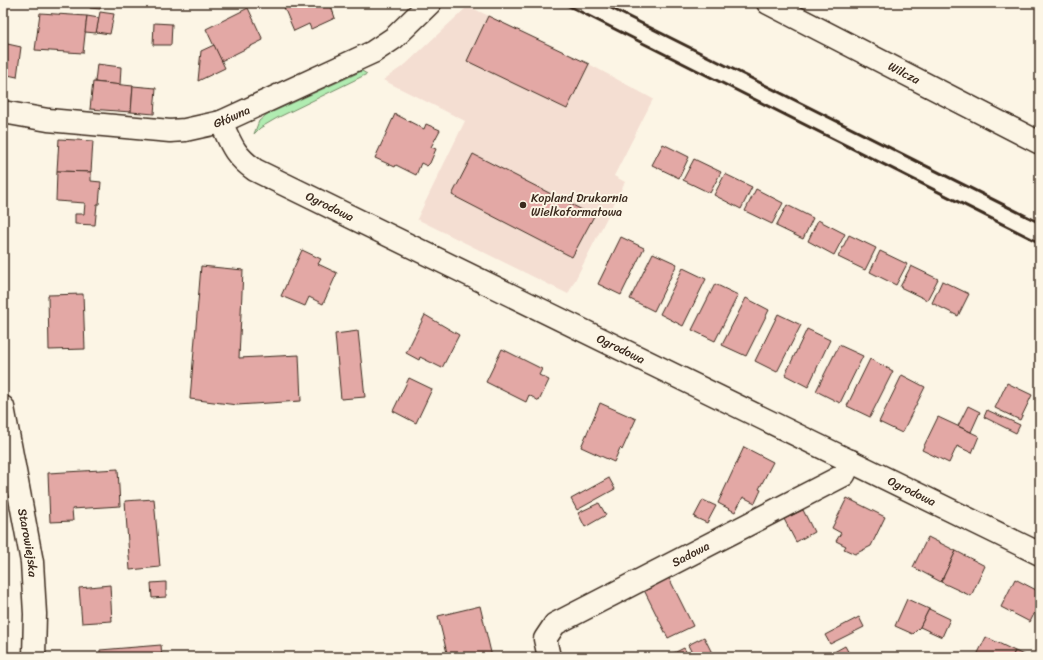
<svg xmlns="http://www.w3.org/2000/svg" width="1043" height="660" font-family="Sriracha,sans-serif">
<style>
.built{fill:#f4ded2}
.green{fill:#b0ecb1;stroke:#768b68}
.building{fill:#e3a8a5;stroke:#3b2a1e}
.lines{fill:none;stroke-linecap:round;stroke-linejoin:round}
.minor-casing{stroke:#3b2a1e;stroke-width:25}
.minor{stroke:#fcf5e5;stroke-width:22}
.rail{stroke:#3b2a1e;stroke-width:3}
.poi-dot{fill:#3b2a1e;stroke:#fcf5e5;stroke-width:1.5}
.labels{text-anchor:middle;stroke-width:4;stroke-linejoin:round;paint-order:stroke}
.street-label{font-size:12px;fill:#3b2a1e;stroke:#fcf5e5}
.poi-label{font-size:12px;fill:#3b2a1e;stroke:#fcf5e5;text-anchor:start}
</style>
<rect width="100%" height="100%" fill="#fcf5e5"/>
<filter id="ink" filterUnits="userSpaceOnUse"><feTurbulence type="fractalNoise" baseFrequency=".025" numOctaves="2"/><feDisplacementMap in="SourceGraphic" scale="8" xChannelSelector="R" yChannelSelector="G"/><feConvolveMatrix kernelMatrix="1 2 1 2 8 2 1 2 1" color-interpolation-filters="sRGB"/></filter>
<g filter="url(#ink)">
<polygon class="built" points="468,6 589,64 653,99 614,176 625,182 568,294 417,219 465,121 383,80 406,64"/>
<polygon class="green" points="362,71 367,74 277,118 260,128 254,134 259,121 266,115"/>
<g class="building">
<polygon points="90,3 101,3 100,9 90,8"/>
<polygon points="288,3 330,3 335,18 311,29 309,24 294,31 283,5"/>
<polygon points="248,8 263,40 221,61 206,29"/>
<polygon points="100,12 114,14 110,34 96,32"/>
<polygon points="40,13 87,16 83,53 35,50"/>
<polygon points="87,16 99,18 96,33 85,32"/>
<polygon points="488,16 589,64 567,109 467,61"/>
<polygon points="154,23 172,24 171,45 153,45"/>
<polygon points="3,43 21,47 17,77 3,74"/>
<polygon points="214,45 225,68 198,81 201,51"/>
<polygon points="97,64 121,67 120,85 95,82"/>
<polygon points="93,82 133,86 131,112 90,109"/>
<polygon points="133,86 156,88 154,114 131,112"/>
<polygon points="395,114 424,129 426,124 440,130 431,147 436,149 430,163 427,166 421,163 416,175 396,165 395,167 375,158"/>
<polygon points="59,139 93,141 91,172 57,171"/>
<polygon points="663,144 689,157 679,178 652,165"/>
<polygon points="473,154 594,216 572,257 452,195"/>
<polygon points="694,159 721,172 710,193 683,180"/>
<polygon points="57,171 91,172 91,181 101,182 99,204 97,204 95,225 75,224 75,214 84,214 85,203 56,201"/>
<polygon points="725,174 752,187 741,209 714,195"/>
<polygon points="756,189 783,203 772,224 745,211"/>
<polygon points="787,205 813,218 803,239 776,226"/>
<polygon points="818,220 845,234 834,255 808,241"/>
<polygon points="849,235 876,248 865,270 838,257"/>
<polygon points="621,237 644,248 621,295 598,284"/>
<polygon points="302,250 321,259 318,264 337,273 323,304 309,297 305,306 281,296"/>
<polygon points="880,251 907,264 896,285 870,272"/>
<polygon points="653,253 677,264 654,311 630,299"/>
<polygon points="201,266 243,270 239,358 299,355 301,401 237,405 190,399"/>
<polygon points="911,266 938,279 927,300 900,287"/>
<polygon points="683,268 706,279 683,326 660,314"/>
<polygon points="942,281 969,294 958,316 932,303"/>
<polygon points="715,284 738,295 715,341 692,330"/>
<polygon points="83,294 85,349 49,350 48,295"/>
<polygon points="746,298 769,310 746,356 722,345"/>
<polygon points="778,314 801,325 777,372 755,361"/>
<polygon points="425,315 459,335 442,368 420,357 419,360 406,353"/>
<polygon points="807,329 830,340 808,387 785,375"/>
<polygon points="358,331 365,397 341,399 335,334"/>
<polygon points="839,345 863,356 840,403 816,391"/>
<polygon points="502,349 542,369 539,375 549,380 539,401 529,395 526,402 486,382"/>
<polygon points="870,359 893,371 870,417 847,406"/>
<polygon points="902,375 925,387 902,433 879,422"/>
<polygon points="409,378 432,389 416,423 393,411"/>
<polygon points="1007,383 1032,395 1020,420 995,408"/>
<polygon points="600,403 636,419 622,450 620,448 614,462 581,447"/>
<polygon points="968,406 980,412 971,432 958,426"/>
<polygon points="987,410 1020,425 1016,433 984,417"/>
<polygon points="938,417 979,436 972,453 957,446 949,463 922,450"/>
<polygon points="744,447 773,462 759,489 761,490 755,503 743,497 735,512 718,503"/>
<polygon points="118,469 120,506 72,509 73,521 50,522 48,473"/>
<polygon points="609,478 615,489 577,510 571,499"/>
<polygon points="847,498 885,517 871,546 855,554 844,549 846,546 836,541 841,533 832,528"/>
<polygon points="154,499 160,567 130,570 125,501"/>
<polygon points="703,500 716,506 707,523 694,517"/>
<polygon points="599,503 606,515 585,527 578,513"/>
<polygon points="803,510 814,532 796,542 784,519"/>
<polygon points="928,537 956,551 941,582 913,567"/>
<polygon points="956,551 985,566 971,596 941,582"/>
<polygon points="668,576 693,626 668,638 644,590"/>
<polygon points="1015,579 1040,592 1040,602 1030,622 1001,607"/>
<polygon points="166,582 166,597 152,598 151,583"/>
<polygon points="110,585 112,621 82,623 79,588"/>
<polygon points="907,599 929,609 920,627 913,634 895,626"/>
<polygon points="480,606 492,657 448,657 438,616"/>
<polygon points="929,609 950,619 942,637 920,627"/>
<polygon points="859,617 864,627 830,644 825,635"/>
<polygon points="704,637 714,657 694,657 688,645"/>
<polygon points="986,637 1015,651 1012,657 976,657"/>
<polygon points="161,645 162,657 100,657 100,650"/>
<polygon points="845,646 851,657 825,657"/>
<polygon points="684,648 689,657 666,657"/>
<polygon points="1015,651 1028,657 1012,657"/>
</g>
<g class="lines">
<defs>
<g id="minor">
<path id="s1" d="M768,3l272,140"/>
<path id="s2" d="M3,112l45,8 122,11 15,-1 36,-8 152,-70 21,-14 36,-35"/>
<path id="s3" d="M221,122c10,22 13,33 34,48l785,384"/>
<path id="s4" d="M3,407l29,155 3,52 -1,43"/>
<path id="s5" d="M549,657l-4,-18 10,-15 289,-149 7,-14"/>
</g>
</defs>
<use href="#minor" class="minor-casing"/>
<use href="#minor" class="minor"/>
<g class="rail">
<polyline points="563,3 1040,243"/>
<polyline points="601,3 1040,223"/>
</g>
</g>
</g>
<circle class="poi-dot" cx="523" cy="205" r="4"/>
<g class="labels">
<g class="street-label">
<text dy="4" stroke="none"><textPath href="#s1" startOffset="153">Wilcza</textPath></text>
<text dy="4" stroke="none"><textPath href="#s2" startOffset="232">Główna</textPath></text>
<text dy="4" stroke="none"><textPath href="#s3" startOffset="143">Ogrodowa</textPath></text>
<text dy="4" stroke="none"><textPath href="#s3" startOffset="467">Ogrodowa</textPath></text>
<text dy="4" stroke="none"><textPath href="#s3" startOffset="791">Ogrodowa</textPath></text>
<text dy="4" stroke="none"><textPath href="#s4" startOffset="138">Starowiejska</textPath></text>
<text dy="4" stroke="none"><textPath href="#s5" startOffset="189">Sadowa</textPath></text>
</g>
<g class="poi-label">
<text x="531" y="202">Kopland Drukarnia<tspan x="531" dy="14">Wielkoformatowa</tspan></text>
</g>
</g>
<rect width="1043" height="660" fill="none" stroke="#fcf5e5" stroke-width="16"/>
<rect x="8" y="8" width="1027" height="644" fill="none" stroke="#3b2a1e" stroke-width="1.5" filter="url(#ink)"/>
</svg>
